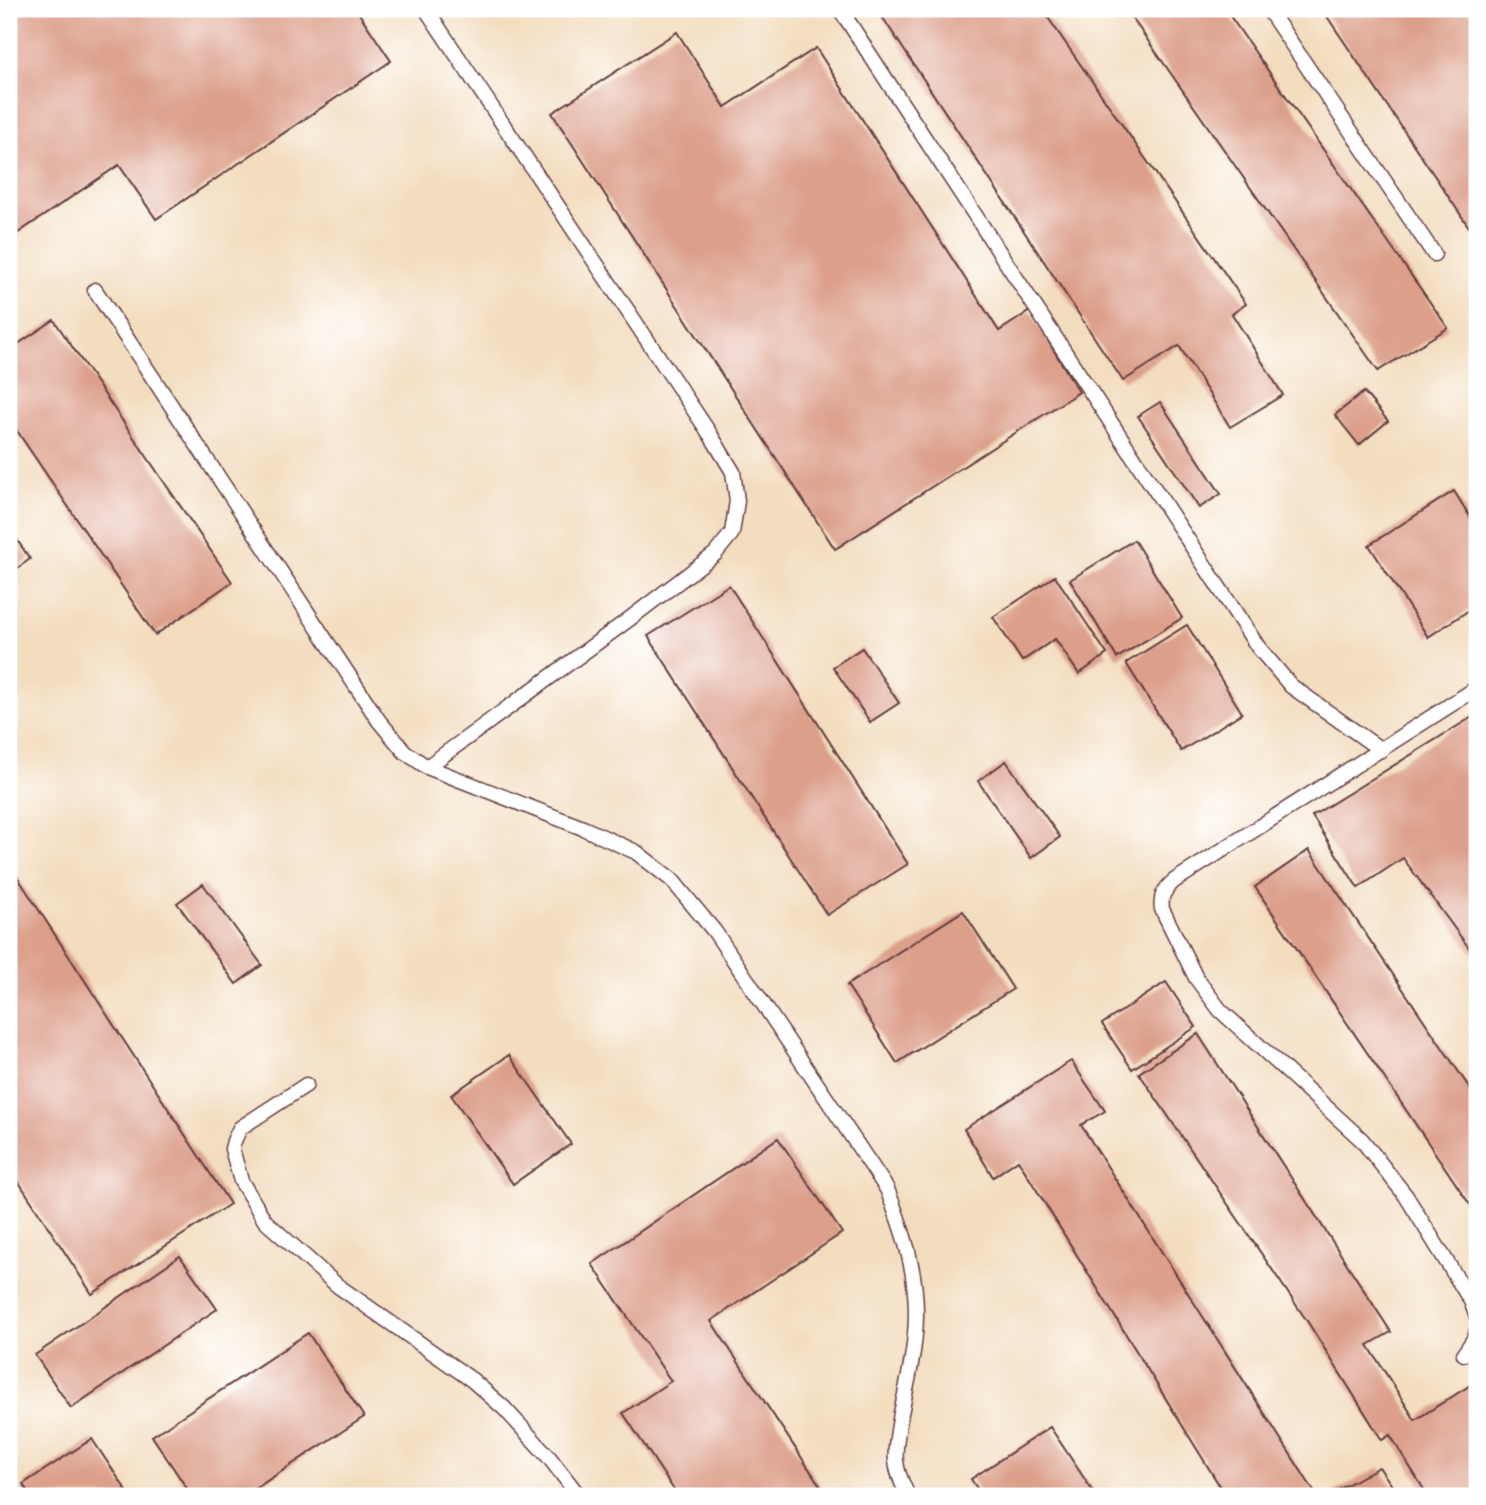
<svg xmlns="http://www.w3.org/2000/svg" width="1486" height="1505" font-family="Caveat,sans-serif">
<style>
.building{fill:#dc9f8a}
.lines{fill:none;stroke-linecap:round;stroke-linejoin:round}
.lane-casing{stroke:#633c41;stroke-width:17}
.lane{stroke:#fff;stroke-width:14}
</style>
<rect width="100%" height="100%" fill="#fff"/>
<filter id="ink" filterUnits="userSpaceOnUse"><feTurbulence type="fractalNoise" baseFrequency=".0143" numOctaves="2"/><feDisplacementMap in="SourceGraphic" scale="14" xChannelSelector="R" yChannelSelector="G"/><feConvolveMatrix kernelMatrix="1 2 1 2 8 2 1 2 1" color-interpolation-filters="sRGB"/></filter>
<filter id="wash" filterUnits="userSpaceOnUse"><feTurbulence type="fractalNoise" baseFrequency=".00686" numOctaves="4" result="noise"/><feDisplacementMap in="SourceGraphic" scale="28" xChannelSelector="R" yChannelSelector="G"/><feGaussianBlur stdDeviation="1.57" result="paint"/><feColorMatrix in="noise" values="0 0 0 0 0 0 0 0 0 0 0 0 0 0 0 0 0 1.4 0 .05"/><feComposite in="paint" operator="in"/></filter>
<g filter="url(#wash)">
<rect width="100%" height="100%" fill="#f3ddbf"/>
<g id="blocks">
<g class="building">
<polygon points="9,9 356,9 391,61 156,219 119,165 9,239"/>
<polygon points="877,9 1042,9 1246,304 1232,314 1283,395 1230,427 1179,346 1123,381"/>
<polygon points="1126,9 1225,9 1448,328 1378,371"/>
<polygon points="1322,9 1477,9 1477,239"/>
<polygon points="677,32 725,107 816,48 999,331 1030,311 1079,392 835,549 552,113"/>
<polygon points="54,320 232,582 155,635 9,419 9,350"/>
<polygon points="1364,392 1388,421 1359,445 1335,415"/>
<polygon points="1160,402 1221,494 1199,508 1138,416"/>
<polygon points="1454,491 1477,528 1477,605 1428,637 1369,545"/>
<polygon points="9,528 30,559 9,574"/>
<polygon points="1134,540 1182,618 1117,658 1070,580"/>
<polygon points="1055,576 1107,654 1079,674 1055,639 1022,661 993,617"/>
<polygon points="729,585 908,864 827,915 648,636"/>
<polygon points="1187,625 1242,713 1181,751 1126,663"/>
<polygon points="862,648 899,703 870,722 833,667"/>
<polygon points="1477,714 1477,959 1403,858 1358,888 1312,816"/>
<polygon points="1006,761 1060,837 1031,858 978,781"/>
<polygon points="1309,850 1477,1099 1477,1215 1255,887"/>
<polygon points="9,864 230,1204 92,1294 9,1167"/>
<polygon points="203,884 262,965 236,984 177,903"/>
<polygon points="963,911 1013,989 897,1063 847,985"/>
<polygon points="1166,982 1196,1027 1132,1069 1102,1024"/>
<polygon points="1198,1034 1391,1332 1368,1345 1415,1420 1477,1381 1477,1496 1428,1496 1390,1435 1382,1440 1309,1324 1139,1073"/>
<polygon points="509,1055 571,1144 513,1184 451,1095"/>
<polygon points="1071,1061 1105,1111 1081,1125 1317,1496 1210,1496 1221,1488 1018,1160 993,1177 964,1129"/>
<polygon points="778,1138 842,1233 711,1321 827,1496 678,1496 623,1413 671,1381 592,1264"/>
<polygon points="180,1256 217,1309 71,1408 35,1355"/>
<polygon points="308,1333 364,1417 244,1496 192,1496 152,1436"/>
<polygon points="1050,1427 1096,1496 982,1496 971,1479"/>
<polygon points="92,1439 130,1496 31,1496 23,1484"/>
<polygon points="1379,1467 1399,1496 1327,1496"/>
</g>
</g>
</g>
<g filter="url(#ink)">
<use href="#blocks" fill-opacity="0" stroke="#633c41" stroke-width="2"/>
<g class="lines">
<defs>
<g id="lane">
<polyline points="426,9 710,434 733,472 737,501 732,533 715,554 628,620 427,767"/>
<polyline points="840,9 1258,647 1291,686 1381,750"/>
<polyline points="1268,9 1434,254"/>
<path d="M95,290l284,431 26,31 22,15 156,61 53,24 36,28 43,52 172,257c16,41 29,79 29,124 0,34 -8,68 -15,100 -2,15 -7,33 -5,48 1,13 7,24 12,35"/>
<path d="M1477,688l-303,193c-10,9 -14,15 -12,28l34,69 24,32 142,130 44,56 65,105 6,16"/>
<polyline points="306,1085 240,1128 234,1141 232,1149 241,1181 265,1221 338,1286 472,1380 504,1408 548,1456 579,1496"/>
<polyline points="1464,1354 1476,1336 1477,1330"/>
</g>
</defs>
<use href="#lane" class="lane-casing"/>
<use href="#lane" class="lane"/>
</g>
</g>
<rect width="1486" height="1505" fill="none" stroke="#fff" stroke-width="35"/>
</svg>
